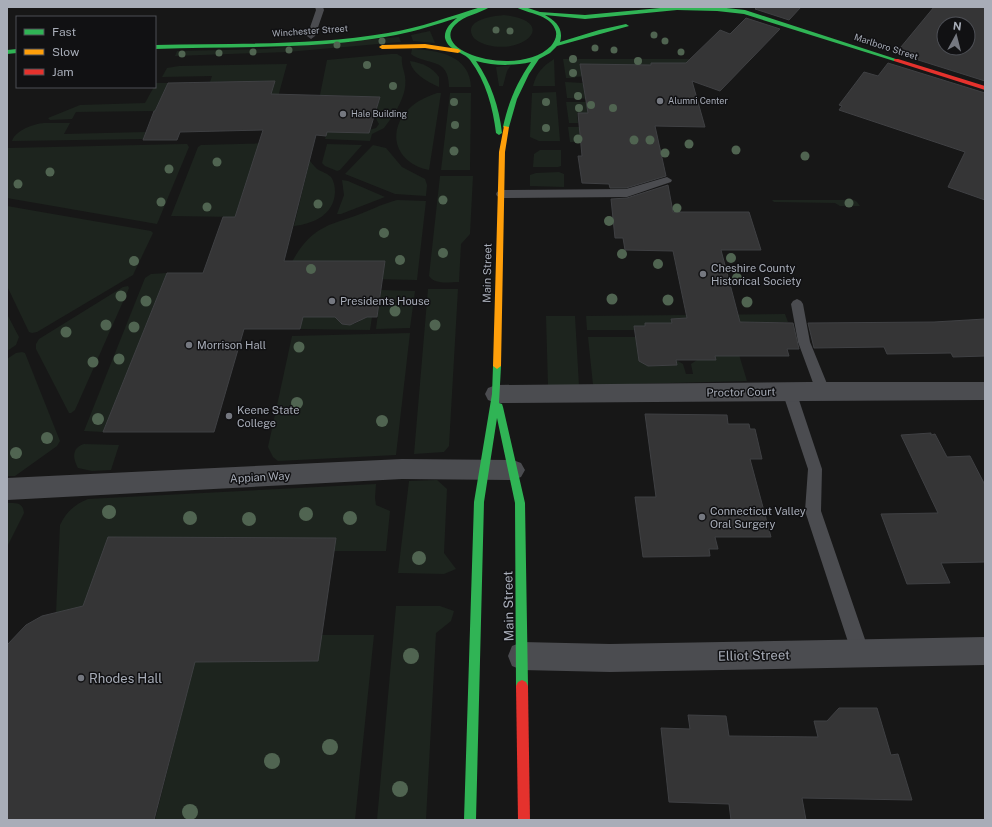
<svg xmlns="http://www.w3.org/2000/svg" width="992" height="827" font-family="'Public Sans',sans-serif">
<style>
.green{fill:#1d241e}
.building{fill:#353536;stroke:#3f4043;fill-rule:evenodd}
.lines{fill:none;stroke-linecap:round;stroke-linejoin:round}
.lane{fill:#4b4c50;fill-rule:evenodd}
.street{fill:#4b4c50;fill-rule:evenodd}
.fast{fill:#30b455;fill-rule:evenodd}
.slow{fill:#ff9f0a;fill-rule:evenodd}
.jam{fill:#e5322d;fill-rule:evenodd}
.tree{fill:#506451}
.poi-dot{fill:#757880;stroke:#111113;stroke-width:1.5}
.labels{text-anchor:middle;stroke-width:3;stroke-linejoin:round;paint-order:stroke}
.far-street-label{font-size:9px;fill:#a8adb8;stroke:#111113}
.far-poi-label{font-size:9px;fill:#a8adb8;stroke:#111113;text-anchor:start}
.poi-label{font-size:11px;fill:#a8adb8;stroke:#111113;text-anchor:start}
.street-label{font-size:11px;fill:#a8adb8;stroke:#111113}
.near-street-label{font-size:13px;fill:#a8adb8;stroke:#111113}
.near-poi-label{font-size:13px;fill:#a8adb8;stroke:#111113;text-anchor:start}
</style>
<rect width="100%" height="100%" fill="#171717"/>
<g class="green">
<path d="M504,15c54,6 22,40 -17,30 -6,-2 -13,-5 -15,-10 -7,-16 23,-19 32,-20z"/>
<polygon points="430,31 435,43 413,41 411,35"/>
<polygon points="399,37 401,42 287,52 175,56 177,51 264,49"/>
<path d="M412,49c27,1 58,7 59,38h-22c0,-31 -23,-21 -38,-33z"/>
<path d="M391,54h6l5,3c-1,7 2,13 3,19 2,13 -3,24 -9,35h-20l4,-14 -60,-2 7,-35z"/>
<path d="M554,59l1,27h-22c3,-13 10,-20 21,-27z"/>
<polygon points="563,59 705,59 687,63 651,63 652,70 575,77 575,78 566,78"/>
<path d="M410,61c12,2 22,6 29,16v10c-11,-5 -27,-13 -29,-26z"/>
<polygon points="287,64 278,97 270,97 274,81 210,82 212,76 162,77 167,68 179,66"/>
<polygon points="511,65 507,71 503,86 499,86 496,67"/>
<polygon points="565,82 583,83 585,93 594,93 594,99 567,98"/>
<polygon points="156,83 168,83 155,111 76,112 72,119 50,120 48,118 80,105 145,103"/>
<polygon points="556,92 560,141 539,141 530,137 532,93"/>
<path d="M437,93h4l-12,77c-35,-7 -44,-41 -17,-64 7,-6 16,-10 25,-13z"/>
<polygon points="450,93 471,93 470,170 441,170"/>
<polygon points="566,102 604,102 617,113 577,113 578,123 569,123"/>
<polygon points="375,117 392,117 384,128 372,134 370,141 325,139 327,132 368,133 369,130 376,128 379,124"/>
<path d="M44,123h26l-6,11 82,-2 -3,7 -131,2c4,-11 21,-17 32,-18z"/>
<polygon points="568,127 579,127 580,138 621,138 657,133 659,144 570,142"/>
<polygon points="269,143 252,165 235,217 171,216 198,147 201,145"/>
<polygon points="184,144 187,144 189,147 157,224 7,198 8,148"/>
<polygon points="327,144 362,145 340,170 337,171 325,166 322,163"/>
<polygon points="373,145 386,148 402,167 425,179 427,185 426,196 395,194 345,174"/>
<polygon points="540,150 561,150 561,166 558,167 533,167 534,154"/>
<path d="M307,157c3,4 7,9 10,12 5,3 10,4 14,8 3,4 4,10 4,15 -1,23 -22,32 -41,34l15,-62z"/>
<polygon points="559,172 564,174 564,187 530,186 530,175 536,173"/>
<path d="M440,176h33l-3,58 -9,10 -2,38c-10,0 -24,3 -30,-6z"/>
<polygon points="342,180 348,181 385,197 341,214 337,214 344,195"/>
<path d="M397,200l29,1 -9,79 -132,-3c10,-23 20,-41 44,-52 7,-3 15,-5 23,-8 15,-5 29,-13 45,-17z"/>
<polygon points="772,200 854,200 857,202 860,206 840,206 835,203 774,202"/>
<polygon points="7,206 151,231 153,233 133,275 37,332 32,333 29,332 7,286"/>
<polygon points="167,273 103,432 84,431 145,278 151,274"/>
<polygon points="128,286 129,288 75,410 71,413 69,413 36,349 36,344 39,339 123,287"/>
<polygon points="428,289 458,289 449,446 444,452 414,454"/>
<polygon points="381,290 415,291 410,328 376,329"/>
<path d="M304,312l14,5h19l5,7c9,1 15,1 21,-7h9l-2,13 -70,-1z"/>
<polygon points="7,314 19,337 16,345 7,351"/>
<polygon points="785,314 788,322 694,322 693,318 671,319 672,323 645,323 645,326 634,326 635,330 587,330 586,316"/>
<polygon points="546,316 575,316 579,386 548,386"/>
<polygon points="410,333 396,455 278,461 273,457 268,447 292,336"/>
<polygon points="588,337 636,337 649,366 677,365 676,360 683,364 686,374 693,374 691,364 697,360 716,360 711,337 734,338 747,381 593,385"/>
<polygon points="22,352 25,353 60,441 57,446 15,476 7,476 7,359 16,353"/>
<path d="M84,444l35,1 -8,25 -19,1 -14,-3c-5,-9 -7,-20 6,-24z"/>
<polygon points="437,480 447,489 444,553 456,569 444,574 398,573 409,481"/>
<path d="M376,484l-1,14 1,7 14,6 -4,40h-52l-256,71 -22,-9 4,-88c6,-13 15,-21 28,-26z"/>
<path d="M7,503c9,0 16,-1 17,10l-17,34z"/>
<polygon points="396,606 440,606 454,611 451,621 436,633 426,820 377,820"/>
<polygon points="321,635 374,635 355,820 155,820 183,709 160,662 317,661"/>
</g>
<g class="building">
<polygon points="757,7 801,7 789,20 755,9"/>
<path d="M934,7h51v74l-89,-28zM944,24h24v24h-24z"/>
<polygon points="746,18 780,29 720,91 692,81 705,127 655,126 666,176 626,188 610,188 609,184 582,183 578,156 582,156 578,113 588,113 580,64 651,65 651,63 686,63 720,30 730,34"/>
<polygon points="888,63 985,93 985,200 948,187 965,152 839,110 842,106 839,105 864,72 878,76"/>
<polygon points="275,81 271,94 380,97 369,133 327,132 326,136 316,135 284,261 385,261 377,317 367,317 350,325 342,324 335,317 303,317 300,329 244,329 214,432 103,432 167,273 203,273 223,217 235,217 263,130 180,132 177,140 143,140 154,111 155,111 168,83"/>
<polygon points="668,185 673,212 749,212 761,250 721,250 740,322 793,323 799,349 787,349 789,356 715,356 716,360 676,360 677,365 648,366 639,361 634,326 645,326 645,323 672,323 671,319 687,318 673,251 625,250 623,238 615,238 611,199 627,198"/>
<polygon points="985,319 985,356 953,357 951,353 887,354 884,347 814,348 808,323 934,322"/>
<polygon points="645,414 727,415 728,424 749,424 750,429 755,429 762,459 750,459 771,537 715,537 718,549 709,549 710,556 643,557 635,497 656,497"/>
<polygon points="931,433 931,435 935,434 947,457 970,456 985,485 985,562 941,563 950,583 907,584 881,514 938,513 901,435"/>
<polygon points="108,537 336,538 318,661 195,662 154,820 7,820 7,645 26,625 42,616 83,606"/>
<polygon points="839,708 877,708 891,755 898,754 912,800 802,798 806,820 731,820 729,804 669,802 661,728 690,729 688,715 726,716 729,736 818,737 814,721 827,721"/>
</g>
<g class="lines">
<g class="lane">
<polygon points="315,7 323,7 324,10 315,36 311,39 307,36 316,10"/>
<polygon points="667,177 672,180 671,182 627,197 501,198 497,196 496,194 497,192 501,190 626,189"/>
<polygon points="797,299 801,301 803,304 810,342 830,391 828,395 823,397 818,395 816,391 798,342 791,304 793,301"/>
<polygon points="789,385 794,387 796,391 822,469 821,511 870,654 867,660 861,663 855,660 852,654 805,511 808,469 782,391 784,387"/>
</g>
<g class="street">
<polygon points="809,382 985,382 985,400 496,403 488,400 485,394 488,388 496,385"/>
<polygon points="402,459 513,460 521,463 525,470 521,477 513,480 402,479 7,500 7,478"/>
<polygon points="985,637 985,665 610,672 522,670 512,666 508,656 512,646 522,642 610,644"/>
</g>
<g class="fast">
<path d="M481,7h9c-11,7 -26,8 -35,18 -26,28 65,53 96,21 4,-5 7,-11 4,-17 -6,-15 -27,-15 -39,-22h9l15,5 45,3 86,-8h46l28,3 154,50 -5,1 -150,-47 -27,-3 -40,-1 -92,9 -40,-4c11,6 19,14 15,27l39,-12 27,-6 3,2 -72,20 -7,7 -11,6 -10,15 -12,25 -8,28 -3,2 -3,-2c5,-24 14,-45 28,-65 -18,4 -36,4 -55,-1 15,22 23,45 26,72l-3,2 -3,-2c-3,-25 -10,-52 -26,-73 -6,-8 -22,-9 -25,-22 -1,-9 6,-15 12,-20 -20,6 -40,13 -61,17 -77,15 -163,11 -241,14v-4c77,-2 157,1 233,-12 32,-5 63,-17 93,-26z"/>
<polygon points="17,49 17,53 7,54 7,50"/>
<polygon points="497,363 501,366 499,403 502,404 503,407 525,503 528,686 526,690 522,692 518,690 516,686 515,503 497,418 484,502 476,820 464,820 474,502 492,394 493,366"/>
</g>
<g class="slow">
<polygon points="425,44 458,49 461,51 458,53 425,48 382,49 379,47 382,45"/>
<polygon points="504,126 509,127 505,152 501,366 497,369 493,366 499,152"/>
</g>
<g class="jam">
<polygon points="894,59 898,59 985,86 985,90 894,61"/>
<polygon points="522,680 526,682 528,686 530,820 518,820 516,686 518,682"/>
</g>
</g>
<g class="tree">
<circle cx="496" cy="30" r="3.5"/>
<circle cx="510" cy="31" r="3.5"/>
<circle cx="654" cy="35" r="3.5"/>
<circle cx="382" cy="41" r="3.5"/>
<circle cx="665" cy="41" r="3.5"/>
<circle cx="337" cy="45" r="3.5"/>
<circle cx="595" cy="48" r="3.5"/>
<circle cx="289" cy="50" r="3.5"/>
<circle cx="614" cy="50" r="3.5"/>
<circle cx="253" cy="52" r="3.5"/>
<circle cx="681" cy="52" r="3.5"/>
<circle cx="219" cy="53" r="3.5"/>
<circle cx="182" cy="54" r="3.5"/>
<circle cx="573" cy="59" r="4"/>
<circle cx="638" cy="61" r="4"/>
<circle cx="367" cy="65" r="4"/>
<circle cx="573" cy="73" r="4"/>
<circle cx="393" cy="86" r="4"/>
<circle cx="578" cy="96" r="4"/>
<circle cx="454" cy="102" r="4"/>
<circle cx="546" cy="102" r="4"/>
<circle cx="591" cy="105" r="4"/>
<circle cx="579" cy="108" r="4"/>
<circle cx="613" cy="108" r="4"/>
<circle cx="455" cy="125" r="4"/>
<circle cx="546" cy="128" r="4"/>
<circle cx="578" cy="139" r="4.5"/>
<circle cx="634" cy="140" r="4.5"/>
<circle cx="650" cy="140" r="4.5"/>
<circle cx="689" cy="144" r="4.5"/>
<circle cx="736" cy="150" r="4.5"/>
<circle cx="454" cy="151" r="4.5"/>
<circle cx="665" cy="153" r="4.5"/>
<circle cx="805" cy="156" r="4.5"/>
<circle cx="217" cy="162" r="4.5"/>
<circle cx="169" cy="169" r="4.5"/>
<circle cx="50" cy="172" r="4.5"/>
<circle cx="18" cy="184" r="4.5"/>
<circle cx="443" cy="200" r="4.5"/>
<circle cx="161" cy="202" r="4.5"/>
<circle cx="849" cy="203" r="4.5"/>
<circle cx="318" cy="204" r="4.5"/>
<circle cx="207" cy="207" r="4.5"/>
<circle cx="677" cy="208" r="4.5"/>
<circle cx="609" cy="221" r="5"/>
<circle cx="384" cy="233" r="5"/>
<circle cx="443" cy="253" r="5"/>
<circle cx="622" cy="254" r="5"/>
<circle cx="731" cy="258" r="5"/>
<circle cx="400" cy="260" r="5"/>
<circle cx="134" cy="261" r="5"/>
<circle cx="658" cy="264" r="5"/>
<circle cx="311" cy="269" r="5"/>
<circle cx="737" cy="278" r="5"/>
<circle cx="121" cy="296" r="5.5"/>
<circle cx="612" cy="299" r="5.5"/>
<circle cx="668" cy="300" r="5.5"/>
<circle cx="146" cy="301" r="5.5"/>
<circle cx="747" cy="302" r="5.5"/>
<circle cx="395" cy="311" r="5.5"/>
<circle cx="106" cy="325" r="5.5"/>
<circle cx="435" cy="325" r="5.5"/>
<circle cx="134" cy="327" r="5.5"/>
<circle cx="66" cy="332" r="5.5"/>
<circle cx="299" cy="347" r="5.5"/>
<circle cx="119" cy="359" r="5.5"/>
<circle cx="93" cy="362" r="5.5"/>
<circle cx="297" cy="403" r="6"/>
<circle cx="98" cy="419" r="6"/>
<circle cx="382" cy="421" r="6"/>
<circle cx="47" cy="438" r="6"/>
<circle cx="16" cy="453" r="6"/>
<circle cx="109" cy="512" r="7"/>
<circle cx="306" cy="514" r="7"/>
<circle cx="190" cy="518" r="7"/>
<circle cx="350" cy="518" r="7"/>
<circle cx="249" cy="519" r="7"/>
<circle cx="419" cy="558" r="7"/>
<circle cx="411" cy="656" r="8"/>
<circle cx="330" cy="747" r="8"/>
<circle cx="272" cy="761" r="8"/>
<circle cx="400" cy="789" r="8"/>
<circle cx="190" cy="812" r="8"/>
</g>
<g class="poi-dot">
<circle cx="660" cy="101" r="4"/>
<circle cx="343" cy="114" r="4"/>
<circle cx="703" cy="274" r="4"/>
<circle cx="332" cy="301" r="4"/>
<circle cx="189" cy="345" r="4"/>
<circle cx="229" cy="416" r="4"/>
<circle cx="702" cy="517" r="4"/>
<circle cx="81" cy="678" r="4"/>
</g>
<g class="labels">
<g class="far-street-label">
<text transform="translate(310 31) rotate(-4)" y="3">Winchester Street</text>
<text transform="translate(886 47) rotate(18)" y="3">Marlboro Street</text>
</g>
<g class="far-poi-label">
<text x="668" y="104">Alumni Center</text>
<text x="351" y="117">Hale Building</text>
</g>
<g class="poi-label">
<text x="711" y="272">Cheshire County<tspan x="711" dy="13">Historical Society</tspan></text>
<text x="340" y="305">Presidents House</text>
<text x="197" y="349">Morrison Hall</text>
<text x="237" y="414">Keene State<tspan x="237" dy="13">College</tspan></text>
<text x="710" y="515">Connecticut Valley<tspan x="710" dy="13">Oral Surgery</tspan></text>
</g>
<g class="street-label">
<text transform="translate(487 273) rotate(-89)" y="4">Main Street</text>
<text transform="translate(741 392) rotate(-1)" y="4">Proctor Court</text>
<text transform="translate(260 477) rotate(-3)" y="4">Appian Way</text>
</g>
<g class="near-street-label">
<text transform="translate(508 606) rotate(-91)" y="5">Main Street</text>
<text transform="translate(754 655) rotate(-1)" y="5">Elliot Street</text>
</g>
<g class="near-poi-label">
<text x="89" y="683">Rhodes Hall</text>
</g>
</g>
<rect width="992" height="827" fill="none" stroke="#a8adb8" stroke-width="16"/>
<rect x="16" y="16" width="140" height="72" fill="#111113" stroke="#4d4f55"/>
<rect x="24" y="29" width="20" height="6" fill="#30b455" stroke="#4d4f55"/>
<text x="52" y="36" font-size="12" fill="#a8adb8">Fast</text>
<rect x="24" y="49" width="20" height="6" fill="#ff9f0a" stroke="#4d4f55"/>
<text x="52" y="56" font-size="12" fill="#a8adb8">Slow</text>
<rect x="24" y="69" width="20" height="6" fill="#e5322d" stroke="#4d4f55"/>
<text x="52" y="76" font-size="12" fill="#a8adb8">Jam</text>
<g transform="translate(956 36) rotate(7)"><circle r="19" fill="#111113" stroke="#4d4f55"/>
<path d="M0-3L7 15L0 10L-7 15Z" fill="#757880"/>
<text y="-6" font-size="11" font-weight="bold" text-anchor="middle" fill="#a8adb8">N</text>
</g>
</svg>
